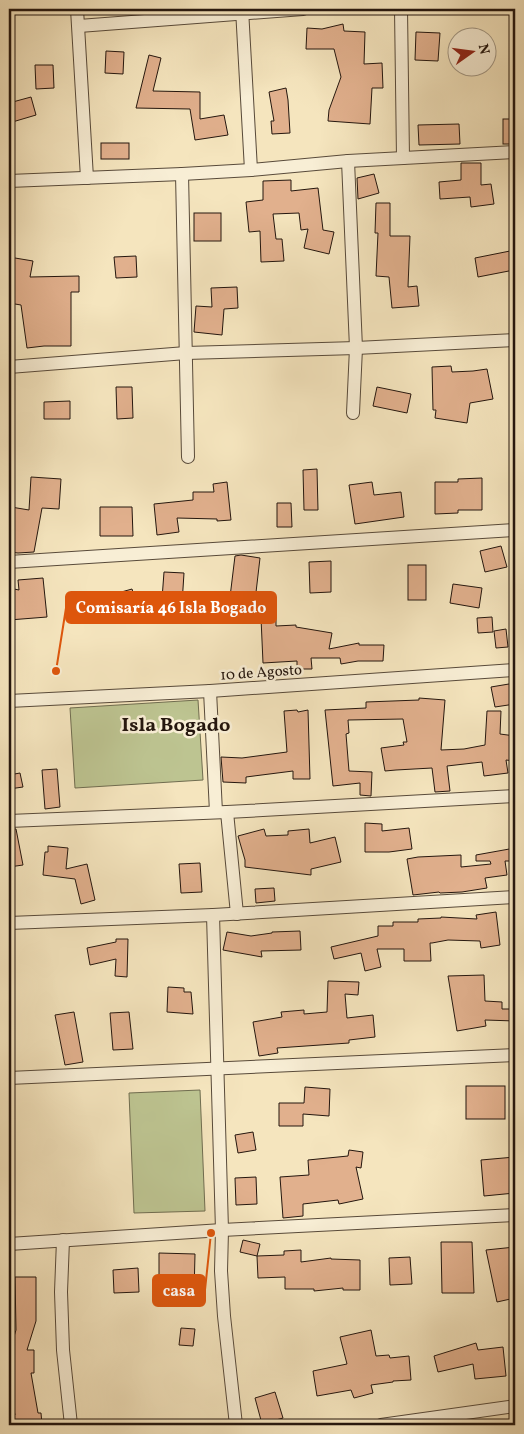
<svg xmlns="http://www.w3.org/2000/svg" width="524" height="1434" font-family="Vollkorn,serif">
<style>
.green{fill:#bdc491;stroke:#706d50}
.building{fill:#e1b08d;stroke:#24160e}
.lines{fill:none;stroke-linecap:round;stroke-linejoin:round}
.minor-casing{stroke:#584a3a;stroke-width:14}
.minor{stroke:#f8eed5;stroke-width:12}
.labels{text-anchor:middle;stroke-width:5;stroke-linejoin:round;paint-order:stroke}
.street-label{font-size:15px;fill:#24160e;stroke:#f8eed5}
.district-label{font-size:20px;font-weight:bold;fill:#24160e;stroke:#f8eed5}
.leader{fill:none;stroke:#de560c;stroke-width:2}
.callout-dot{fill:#de560c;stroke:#f8eed5;stroke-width:2}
.callout{fill:#de560c;stroke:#de560c;stroke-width:2}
.callout-label{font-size:16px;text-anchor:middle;font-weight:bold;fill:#fff}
</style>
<rect width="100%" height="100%" fill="#f5e5be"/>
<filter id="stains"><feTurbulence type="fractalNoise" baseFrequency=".004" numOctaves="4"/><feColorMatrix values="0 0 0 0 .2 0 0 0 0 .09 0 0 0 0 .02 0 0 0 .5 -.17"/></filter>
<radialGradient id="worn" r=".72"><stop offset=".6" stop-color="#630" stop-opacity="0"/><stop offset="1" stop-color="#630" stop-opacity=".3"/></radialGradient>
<g class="green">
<polygon points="198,700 203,780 75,788 70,708"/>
<polygon points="200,1090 205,1211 134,1213 129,1093"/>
</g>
<g class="building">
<polygon points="343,24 344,31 365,32 364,64 382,63 383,88 372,88 370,124 328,121 329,110 341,77 334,49 306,49 307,28 322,29"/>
<polygon points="416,32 440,33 438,61 415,60"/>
<polygon points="106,51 124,52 123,74 105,73"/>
<polygon points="149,55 161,58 153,91 200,92 200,119 224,115 228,135 195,140 190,109 136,108"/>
<polygon points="35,65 53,65 54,88 36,89"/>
<polygon points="286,88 288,100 290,133 272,134 271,121 274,121 269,92"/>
<polygon points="31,97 36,115 9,123 9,103"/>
<rect x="503" y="119" width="12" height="25"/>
<polygon points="459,124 460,144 419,145 418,125"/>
<rect x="101" y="143" width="28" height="16"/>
<polygon points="461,163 481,163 481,185 491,184 494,204 471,207 470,197 440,199 439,182 461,180"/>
<polygon points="374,174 379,193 358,199 357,178"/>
<polygon points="291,180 291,191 318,188 323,230 334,232 329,254 304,248 308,229 301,230 299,213 273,214 276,239 282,239 284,261 261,262 260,231 249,232 246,202 263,200 263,181"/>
<polygon points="376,203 390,203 390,236 410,236 408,287 417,286 419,306 392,308 389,277 376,276 378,233 375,233"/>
<rect x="194" y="213" width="27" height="28"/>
<polygon points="510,251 514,270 478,277 475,258"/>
<polygon points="136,256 137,277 116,278 114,257"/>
<polygon points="9,257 33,261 30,277 79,276 79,292 71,292 71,346 44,346 27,348 21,305 9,303 11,280 9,280"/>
<polygon points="237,287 238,308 224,309 222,335 194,332 196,306 212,307 211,288"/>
<polygon points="451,366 452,372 473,371 487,369 493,399 470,403 467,423 435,418 436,410 433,410 432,367"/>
<polygon points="116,387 132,387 133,418 117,419"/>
<polygon points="377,387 411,394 407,413 373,406"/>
<polygon points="70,401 70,419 44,419 44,402"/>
<polygon points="317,469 318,510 304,510 303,470"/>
<polygon points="31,477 61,479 59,509 42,508 34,552 18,553 9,552 9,519 11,507 29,510"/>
<polygon points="482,478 482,510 458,510 458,513 435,514 435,482 458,482 458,479"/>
<polygon points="227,482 231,520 217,521 217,519 177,518 179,532 157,535 154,504 193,500 193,492 214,492 213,484"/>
<polygon points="372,482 374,495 401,492 404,517 355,524 349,485"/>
<polygon points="277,503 291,503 292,527 277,527"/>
<polygon points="100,507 132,507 133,536 100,536"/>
<polygon points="501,546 507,567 485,572 480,551"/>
<polygon points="241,555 260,558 255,601 230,597 235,556"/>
<polygon points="331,561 331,592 310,593 309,562"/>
<rect x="408" y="565" width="18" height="35"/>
<polygon points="164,572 184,573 182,604 196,603 197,621 167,623 166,599 162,599"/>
<polygon points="43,578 47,617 9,620 9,588 19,590 18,580"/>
<polygon points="453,584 482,588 479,608 450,603"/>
<polygon points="132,589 138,609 105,618 100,598"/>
<polygon points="276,617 276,626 296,625 296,627 332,633 329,649 359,643 359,645 384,645 383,661 358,661 341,664 340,658 311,658 312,669 297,669 297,661 263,663 261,618"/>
<polygon points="492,617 493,632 478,633 477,618"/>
<polygon points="506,629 508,647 496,648 494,631"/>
<polygon points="515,683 515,704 495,707 491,687"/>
<polygon points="419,698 445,700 441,750 464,749 485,745 487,711 501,711 500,734 515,736 515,761 506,760 508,773 484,776 482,762 447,766 450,791 435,792 432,768 396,770 385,771 381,748 404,745 403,742 407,742 403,719 348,720 349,733 346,734 349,771 372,772 371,796 360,795 360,783 333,786 325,710 366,708 366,702 419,700"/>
<polygon points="297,710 298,712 308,710 310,779 293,779 293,771 246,777 246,783 223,782 221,757 242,758 287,752 284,711"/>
<polygon points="57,769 60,807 45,809 42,770"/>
<polygon points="20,773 23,787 9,789 9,775"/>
<polygon points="365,823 382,824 382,831 409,828 412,849 389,852 365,852"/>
<polygon points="9,829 16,829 23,865 9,867"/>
<polygon points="264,829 266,836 288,835 288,831 309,829 310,843 335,837 341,862 311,869 311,875 245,867 245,860 238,836"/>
<polygon points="48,846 68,848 66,869 87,864 95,900 81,904 75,879 43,875 45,852 48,852"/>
<polygon points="515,848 515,861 505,861 507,875 485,878 487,888 462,892 440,893 439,892 413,895 407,859 418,857 461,855 461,867 491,864 490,861 476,861 476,855"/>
<polygon points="200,863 202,892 181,893 179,864"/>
<polygon points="274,888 275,901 256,903 255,889"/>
<polygon points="496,912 500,945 481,948 480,941 448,940 432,943 430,943 431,961 404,961 404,949 377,949 381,967 365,971 361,953 334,959 331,947 378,936 378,926 393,926 393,922 418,922 418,919 441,918 441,917 477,919 476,915"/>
<polygon points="300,931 301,950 261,951 262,957 223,950 227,932 251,936 272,933 272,932"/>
<polygon points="116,939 128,939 127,977 115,976 116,959 90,965 87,948 116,942"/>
<polygon points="484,975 485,1001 502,1002 502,1009 515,1009 515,1021 485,1020 486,1026 457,1031 448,976"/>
<polygon points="328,981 359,982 358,995 345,994 347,1018 373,1015 375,1037 349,1040 349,1043 277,1048 278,1053 259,1056 253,1022 282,1017 281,1012 304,1010 304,1014 327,1012"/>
<polygon points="168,987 184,988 184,992 191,992 193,1014 167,1012"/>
<polygon points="74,1012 83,1062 65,1065 55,1015"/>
<polygon points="129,1012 133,1049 113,1050 110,1013"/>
<rect x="466" y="1086" width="39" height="33"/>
<polygon points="305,1087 330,1089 329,1116 303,1114 303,1126 279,1126 279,1103 304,1103"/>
<polygon points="253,1132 256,1150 238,1153 235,1135"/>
<polygon points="349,1150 363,1152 361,1168 356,1167 363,1199 339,1204 338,1200 303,1204 303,1216 283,1218 280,1177 309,1175 308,1160 348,1156"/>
<polygon points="515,1157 515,1193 484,1196 481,1160"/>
<polygon points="256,1177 257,1204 236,1205 235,1178"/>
<polygon points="243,1240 260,1244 257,1256 240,1252"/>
<polygon points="441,1242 472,1242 474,1293 442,1293"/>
<polygon points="515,1247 515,1298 497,1302 486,1250"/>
<polygon points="301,1250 301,1262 331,1258 331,1259 360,1260 360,1290 343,1290 343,1288 314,1291 314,1289 285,1289 285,1277 258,1278 257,1256 284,1255 284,1251"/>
<polygon points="159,1253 195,1254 194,1294 159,1293"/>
<polygon points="410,1257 412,1284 390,1285 389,1258"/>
<polygon points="138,1268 139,1292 114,1293 113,1270"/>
<polygon points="15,1277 36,1277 36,1321 27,1350 34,1350 34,1373 31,1373 38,1413 41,1413 42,1425 9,1425 9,1415 15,1415 9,1384 9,1353 16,1330"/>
<polygon points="181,1328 195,1329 193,1346 179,1345"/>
<polygon points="371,1330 376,1356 389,1355 390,1358 409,1356 411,1380 393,1381 393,1382 371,1385 373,1393 354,1398 351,1390 317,1396 313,1371 347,1364 340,1337"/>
<polygon points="476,1343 478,1350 503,1347 506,1376 475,1379 473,1364 438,1372 434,1356"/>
<polygon points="275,1392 283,1418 262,1424 255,1398"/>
</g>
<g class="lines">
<defs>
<g id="minor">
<polyline points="77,9 87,178"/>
<polyline points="242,9 251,170"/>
<polyline points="401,9 403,158"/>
<polyline points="79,26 303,9"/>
<polyline points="348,161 356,348 353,413"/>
<polyline points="182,174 188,457"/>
<polyline points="9,181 182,174 251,170 348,161 515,152"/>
<polyline points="9,367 186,353 356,348 515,340"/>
<polyline points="9,562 515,530"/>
<polyline points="210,691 216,812"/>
<polyline points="9,701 210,691 515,670"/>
<polyline points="227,812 237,914"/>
<polyline points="9,821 227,812 515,796"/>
<polyline points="213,915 222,1230 221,1271 224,1316 236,1425"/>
<polyline points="9,923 213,915 515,897"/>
<polyline points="9,1078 515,1055"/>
<polyline points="63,1240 61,1292 63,1350 71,1425"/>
<polyline points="9,1244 222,1230 515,1215"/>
<polyline points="381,1425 515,1406"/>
</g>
</defs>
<use href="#minor" class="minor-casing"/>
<use href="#minor" class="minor"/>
</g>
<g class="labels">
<g class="street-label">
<text transform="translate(261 672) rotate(-4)" y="5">10 de Agosto</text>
</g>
<g class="district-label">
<text x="176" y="731">Isla Bogado</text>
</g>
</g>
<path class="leader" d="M56 671L66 608M211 1233L205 1290"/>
<g class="callout-dot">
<circle cx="56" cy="671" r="5"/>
<circle cx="211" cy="1233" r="5"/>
</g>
<g class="callout">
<rect x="66" y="592" width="210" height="31" rx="5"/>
<rect x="153" y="1275" width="52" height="31" rx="5"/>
</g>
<g class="callout-label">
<text x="171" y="613">Comisaría 46 Isla Bogado</text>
<text x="179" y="1296">casa</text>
</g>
<rect width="524" height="1434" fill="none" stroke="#f5e5be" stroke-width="30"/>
<rect x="10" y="10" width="504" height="1414" fill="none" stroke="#24160e" stroke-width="2.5"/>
<rect x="15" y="15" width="494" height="1404" fill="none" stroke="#24160e"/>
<g transform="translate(472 52) rotate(76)"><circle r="24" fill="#f8eed5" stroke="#a39885"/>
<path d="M0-4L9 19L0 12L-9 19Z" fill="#8f2418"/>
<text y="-8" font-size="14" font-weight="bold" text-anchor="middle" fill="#24160e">N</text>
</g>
<rect width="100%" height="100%" filter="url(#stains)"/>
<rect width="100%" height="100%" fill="url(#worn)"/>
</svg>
